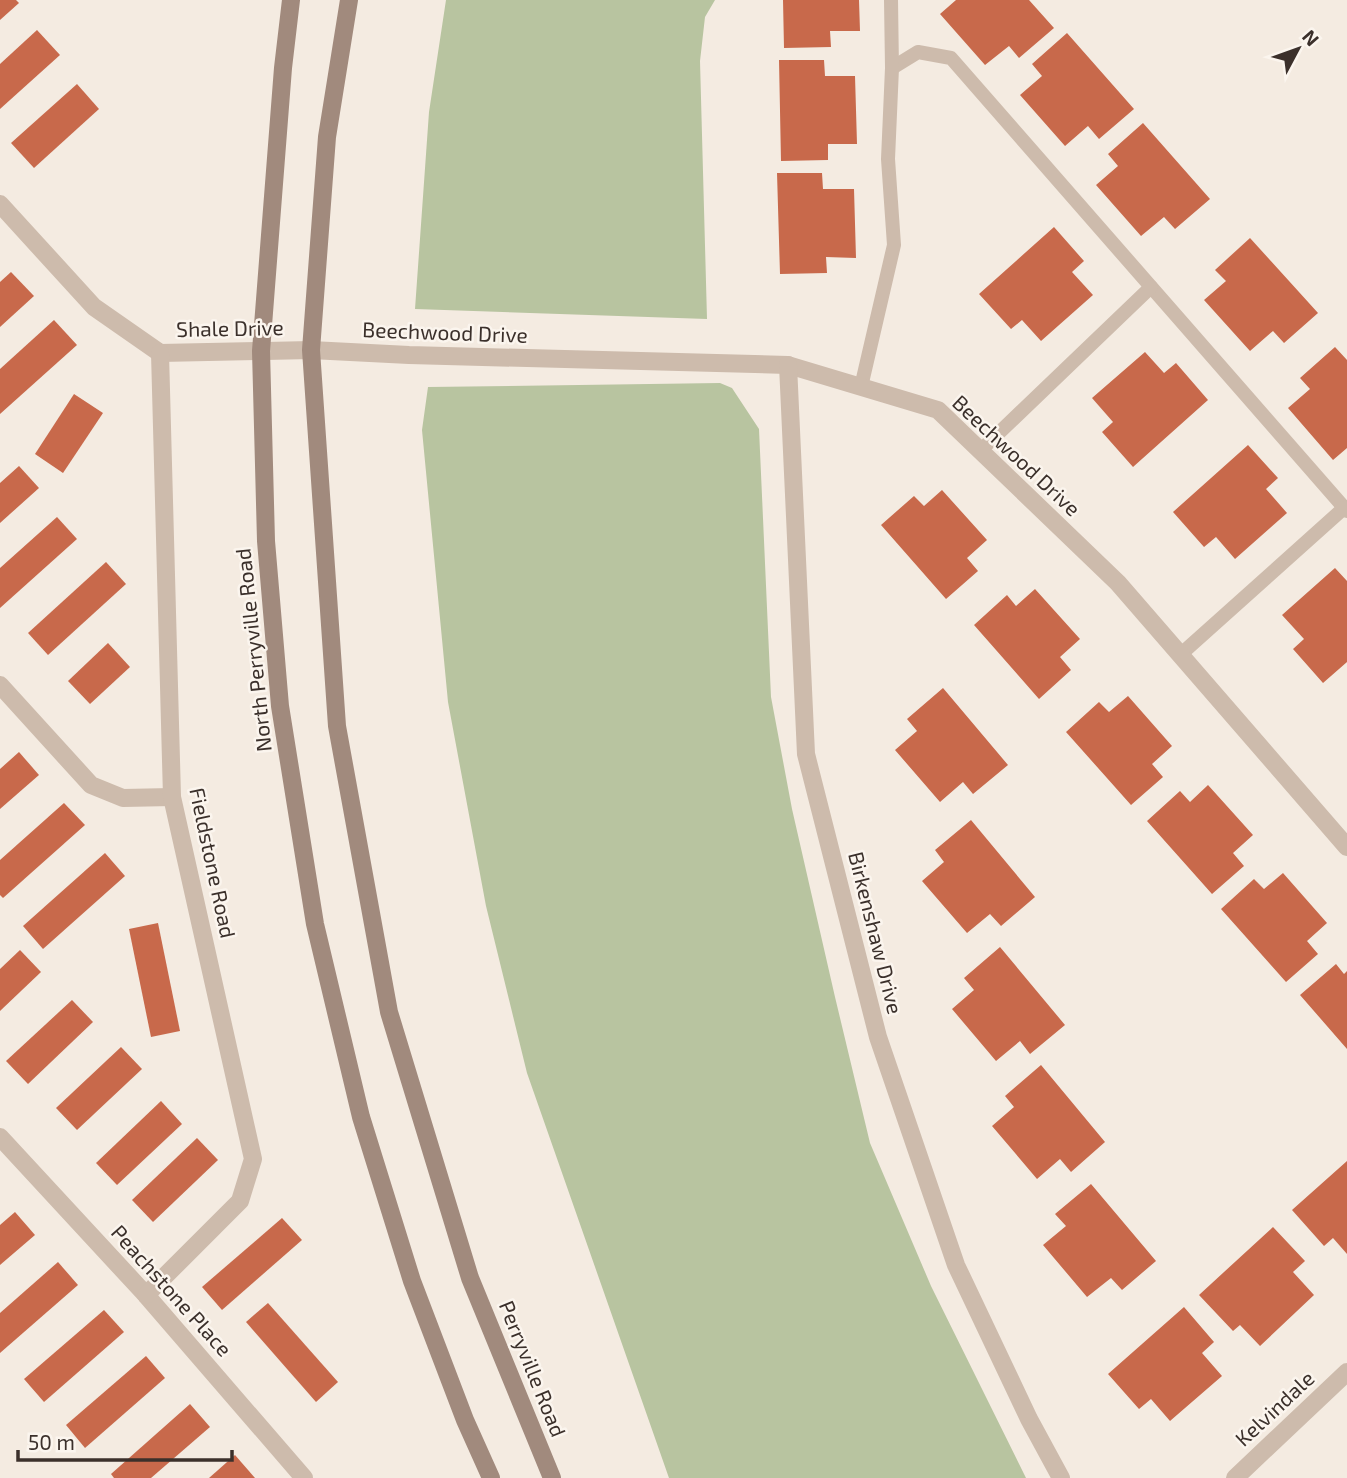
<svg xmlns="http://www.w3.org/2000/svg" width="1347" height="1478" font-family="'Exo 2',sans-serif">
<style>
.green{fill:#b8c4a0}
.building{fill:#c8694b}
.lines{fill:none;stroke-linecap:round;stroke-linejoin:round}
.lane{stroke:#cdbbac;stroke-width:14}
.street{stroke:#cdbbac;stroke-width:18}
.secondary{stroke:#a18a7d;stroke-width:18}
.labels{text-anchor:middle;stroke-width:5;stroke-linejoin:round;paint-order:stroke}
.street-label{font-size:21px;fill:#3b302b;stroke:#fbf5ee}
</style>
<rect width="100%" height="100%" fill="#f4ebe1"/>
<g class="green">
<polygon points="446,0 715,0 705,17 700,61 707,319 415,309 429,112"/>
<polygon points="720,383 732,388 759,429 771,697 792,809 835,997 870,1143 931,1286 1026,1478 669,1478 527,1073 486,906 448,702 422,430 428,387"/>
</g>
<g class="building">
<polygon points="0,0 16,0 19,3 0,20"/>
<polygon points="783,0 859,0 860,31 830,31 831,47 784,48"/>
<polygon points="956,0 1029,0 1054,28 1019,58 1009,46 985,65 940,14"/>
<polygon points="37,30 60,55 0,109 0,64"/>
<polygon points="1067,33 1134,109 1099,139 1088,126 1065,146 1020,95 1042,76 1032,64"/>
<polygon points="779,60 824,60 825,76 855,76 857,144 828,144 828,160 781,161"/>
<polygon points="77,84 99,109 34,168 11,143"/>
<polygon points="1143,123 1210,199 1175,229 1164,217 1141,236 1096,185 1118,166 1108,154"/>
<polygon points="777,173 822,173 823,189 854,189 856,258 826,257 827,273 780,274"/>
<polygon points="1054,227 1084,261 1072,272 1093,295 1041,341 1022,320 1011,329 979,294"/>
<polygon points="1250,238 1318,313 1284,343 1273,331 1250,351 1204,300 1226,281 1215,270"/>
<polygon points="11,272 34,296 0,327 0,282"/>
<polygon points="54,320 77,345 0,414 0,369"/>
<polygon points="1335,347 1347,360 1347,448 1333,460 1288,408 1310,389 1300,378"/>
<polygon points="1145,352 1164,373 1176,363 1208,400 1133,467 1102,432 1113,422 1092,398"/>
<polygon points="74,394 103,413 63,473 35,454"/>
<polygon points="1248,445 1278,478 1266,489 1287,513 1235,559 1216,537 1204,547 1173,512"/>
<polygon points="19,466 39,488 0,523 0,483"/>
<polygon points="942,490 987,540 967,558 978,571 946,599 881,525 914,496 924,506"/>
<polygon points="57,517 77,539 0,608 0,568"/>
<polygon points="106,562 126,584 48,655 28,633"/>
<polygon points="1335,568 1347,581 1347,662 1323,683 1293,649 1304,639 1282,615"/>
<polygon points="1035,589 1080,639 1060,657 1071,670 1039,699 974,625 1007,595 1016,606"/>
<polygon points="108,643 130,667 90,704 68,681"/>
<polygon points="943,688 1008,765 973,794 963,782 940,802 895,750 917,731 907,719"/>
<polygon points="1128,696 1172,746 1152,764 1163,777 1131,805 1066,732 1099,702 1109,712"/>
<polygon points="19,752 39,775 0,809 0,769"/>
<polygon points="1208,785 1253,835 1233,853 1244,866 1212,894 1147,821 1180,791 1190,802"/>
<polygon points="64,803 85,825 3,898 0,895 0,860"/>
<polygon points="971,820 1035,897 1001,926 990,914 967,933 922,881 944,862 935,850"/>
<polygon points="105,853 125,876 43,949 23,926"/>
<polygon points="1283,873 1327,923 1307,941 1318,954 1286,982 1221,909 1254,879 1264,889"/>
<polygon points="158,923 180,1031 151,1037 129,929"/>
<polygon points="1000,947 1065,1025 1030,1054 1020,1041 996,1061 952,1009 974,990 964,978"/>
<polygon points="20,950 41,972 0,1011 0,969"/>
<polygon points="1336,964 1344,974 1347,971 1347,1049 1300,995"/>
<polygon points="72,1000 93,1022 28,1084 6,1061"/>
<polygon points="121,1047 142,1069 77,1130 56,1108"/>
<polygon points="1041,1065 1105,1142 1071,1172 1060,1159 1037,1179 992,1126 1014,1107 1005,1096"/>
<polygon points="161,1101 182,1124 117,1185 96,1163"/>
<polygon points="197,1138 218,1160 153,1222 132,1200"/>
<polygon points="1347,1161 1347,1254 1333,1238 1324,1246 1292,1210"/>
<polygon points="1091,1184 1156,1261 1122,1290 1111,1278 1087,1297 1043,1245 1066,1226 1055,1214"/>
<polygon points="15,1212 35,1235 0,1265 0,1225"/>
<polygon points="282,1218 302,1240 222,1310 202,1287"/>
<polygon points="1273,1227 1305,1261 1293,1272 1314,1295 1260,1346 1240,1325 1233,1331 1199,1295"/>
<polygon points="58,1262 78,1285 0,1353 0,1313"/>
<polygon points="268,1303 338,1382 316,1402 246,1322"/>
<polygon points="1184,1307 1214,1342 1202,1353 1222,1376 1170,1421 1151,1399 1139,1409 1108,1374"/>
<polygon points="104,1310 124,1332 44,1402 24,1379"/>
<polygon points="146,1356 165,1378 85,1448 66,1425"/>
<polygon points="190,1404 210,1427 151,1478 114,1478 111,1474"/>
<polygon points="235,1455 255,1478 209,1478"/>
</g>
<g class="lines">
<g class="lane">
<polyline points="892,68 918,52 951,58 1347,511"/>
<polyline points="861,387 894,245 888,159 892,68 891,0"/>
<polyline points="980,451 1151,287"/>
<polyline points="1180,655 1344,508"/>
</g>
<g class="street">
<polyline points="0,204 94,307 160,353 311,350 409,355 788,365 938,410 1118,583 1347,847"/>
<polyline points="788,365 806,754 878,1037 956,1265 1029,1419 1061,1478"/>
<polyline points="0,685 91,785 123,798 172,797"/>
<polyline points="0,1137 146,1295 304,1478"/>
<polyline points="146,1295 240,1201 253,1159 172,797 160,353"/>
<polyline points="1235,1478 1347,1372"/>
</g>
<g class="secondary">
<polyline points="291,0 283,68 261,351 266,541 280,706 315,924 361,1117 412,1281 465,1420 491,1478"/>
<polyline points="349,0 327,137 311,350 337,726 389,1012 470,1278 552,1478"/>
</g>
</g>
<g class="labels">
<g class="street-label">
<text transform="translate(230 329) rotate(-1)" y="7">Shale Drive</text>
<text transform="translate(445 333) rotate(2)" y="7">Beechwood Drive</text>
<text transform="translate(1016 456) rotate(43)" y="7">Beechwood Drive</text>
<text transform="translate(254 650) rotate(-96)" y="7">North Perryville Road</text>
<text transform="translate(212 863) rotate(78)" y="7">Fieldstone Road</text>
<text transform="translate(875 933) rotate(76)" y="7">Birkenshaw Drive</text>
<text transform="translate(171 1291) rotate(48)" y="7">Peachstone Place</text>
<text transform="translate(532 1369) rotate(68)" y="7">Perryville Road</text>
<text transform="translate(1275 1409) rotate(-43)" y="7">Kelvindale</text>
</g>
</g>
<g transform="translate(1298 49) rotate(49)" stroke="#fbf5ee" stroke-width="5" paint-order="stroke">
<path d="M0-5L12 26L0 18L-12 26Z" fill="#3b302b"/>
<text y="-10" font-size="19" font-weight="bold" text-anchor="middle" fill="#3b302b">N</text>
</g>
<path d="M18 1450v10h214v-10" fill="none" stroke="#3b302b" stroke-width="3.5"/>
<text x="28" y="1450" font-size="21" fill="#3b302b" stroke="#fbf5ee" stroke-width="5" paint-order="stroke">50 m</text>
</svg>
